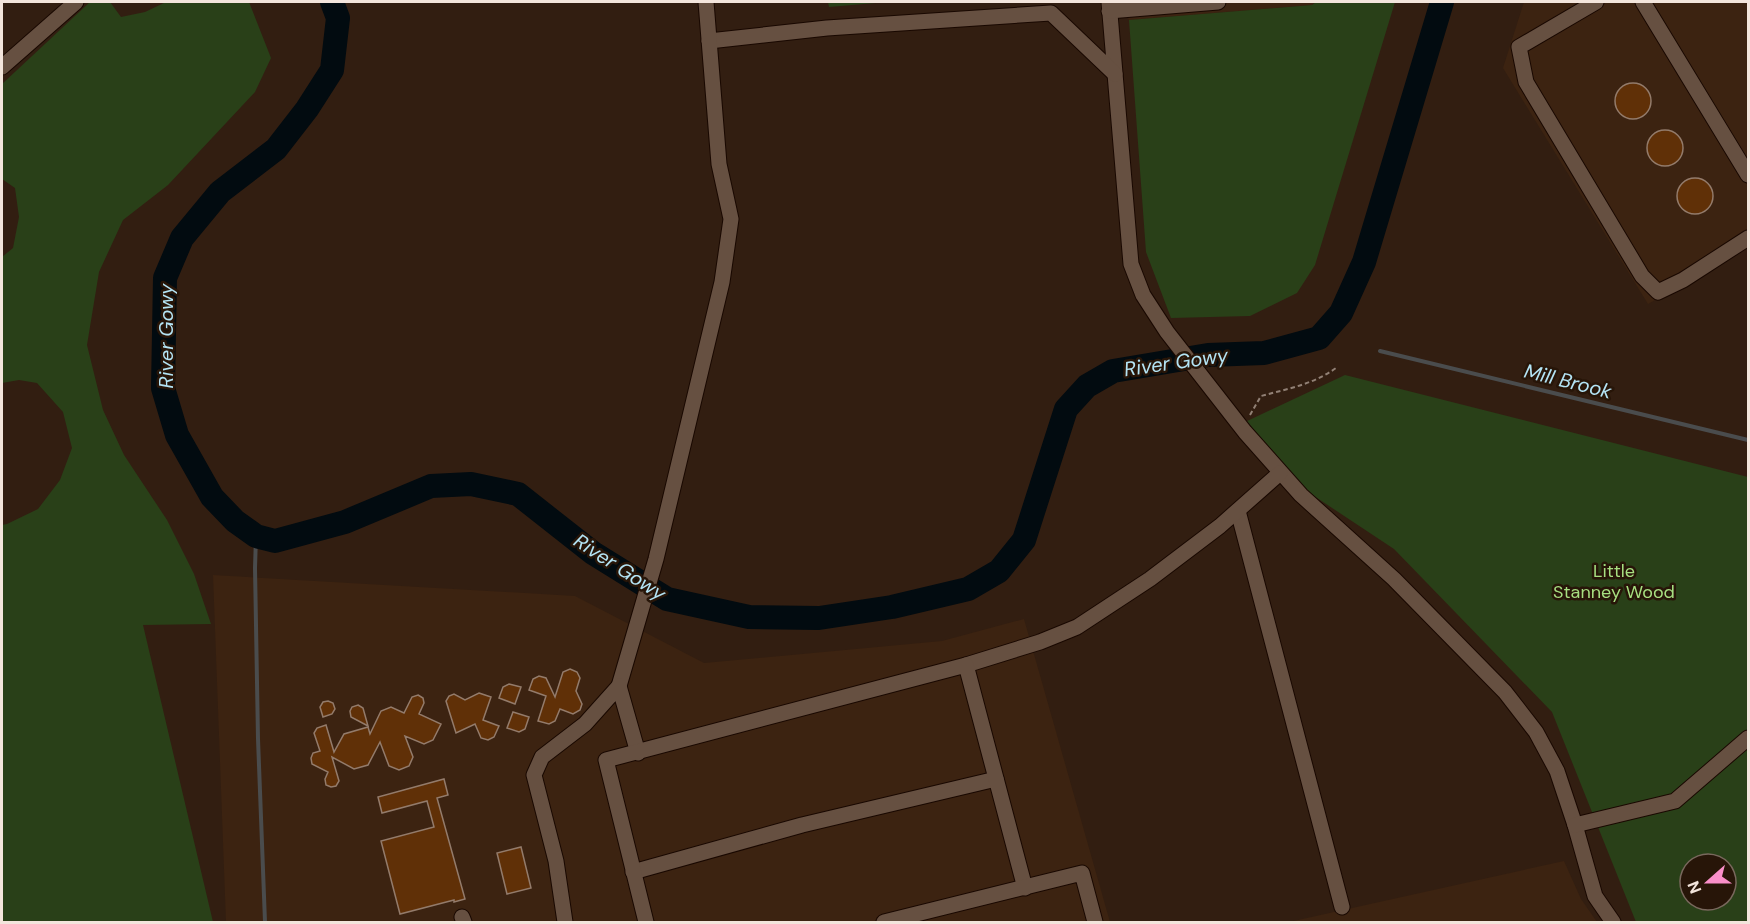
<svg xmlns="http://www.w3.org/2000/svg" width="1750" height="924" font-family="'DM Sans',sans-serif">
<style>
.built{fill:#3c2311}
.green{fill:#294018;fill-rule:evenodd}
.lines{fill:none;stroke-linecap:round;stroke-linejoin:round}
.stream{stroke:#4a4c4d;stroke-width:4}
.river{stroke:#020b10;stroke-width:24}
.building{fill:#603007;stroke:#937b6b;stroke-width:1.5}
.minor-casing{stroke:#190800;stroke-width:17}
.path{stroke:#918075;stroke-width:2;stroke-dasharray:4.5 3;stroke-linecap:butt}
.minor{stroke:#665041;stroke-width:15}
.labels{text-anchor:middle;stroke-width:5;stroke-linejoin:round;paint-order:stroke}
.park-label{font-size:18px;fill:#a7df81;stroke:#271508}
.water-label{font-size:20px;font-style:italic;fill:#b4e4f5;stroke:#271508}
</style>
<rect width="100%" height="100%" fill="#321e11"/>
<g class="built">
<polygon points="1121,2 1316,2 1312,5 1129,20"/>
<polygon points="1524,2 1748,2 1748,247 1648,304 1503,68"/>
<polygon points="213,575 575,596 704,663 942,641 1024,619 1110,922 226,922"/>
<polygon points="1564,861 1581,899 1597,922 1289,922"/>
</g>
<g class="green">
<polygon points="90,2 110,2 121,17 145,12 166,2 249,2 271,58 255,92 168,185 123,220 99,272 87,345 103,410 124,455 167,520 194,574 211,624 143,625 213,922 2,922 2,525 7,524 38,509 60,480 72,448 63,412 37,383 19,380 2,383 2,257 13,248 19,217 15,188 2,179 2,84"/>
<polygon points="828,2 887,2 829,7"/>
<polygon points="1316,2 1395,2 1315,265 1297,293 1250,316 1171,318 1146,252 1129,20 1312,5"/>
<path d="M1345,375l403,102v445h-112l-84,-210 -158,-163 -89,-59 -60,-68zM1690,864h36v36h-36z"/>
</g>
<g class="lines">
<g class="stream">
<polyline points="1380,351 1748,440"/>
<polyline points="256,536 255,568 258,739 265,922"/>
</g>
<polyline class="river" points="332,2 338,18 332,70 307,109 276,149 220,192 182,238 165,278 163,388 177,435 212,497 235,521 256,536 275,541 345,522 431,486 471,484 518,494 593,553 667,599 749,617 819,618 892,607 968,589 999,571 1024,540 1066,409 1087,386 1113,371 1208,355 1264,353 1319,338 1341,313 1364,262 1442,2"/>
</g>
<g class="building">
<circle cx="1633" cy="101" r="18"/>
<circle cx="1665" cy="148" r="18"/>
<circle cx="1695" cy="196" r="18"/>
<polygon points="570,669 577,672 580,678 576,691 582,704 580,710 573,714 560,709 555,721 549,724 538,721 546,696 529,690 533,679 539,676 546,678 555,697 563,672"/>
<polygon points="509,684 521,687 515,704 499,698 503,687"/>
<polygon points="479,693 491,697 483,720 499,726 494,737 488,740 481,738 475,724 456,733 446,701 449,696 454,694 465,700"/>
<polygon points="418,695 423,698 424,703 419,714 441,724 433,740 424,744 405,736 413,757 409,766 399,770 389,766 380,742 368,765 354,769 332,757 339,781 336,786 331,787 326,785 325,779 328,772 312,764 311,758 313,753 320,751 314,733 317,728 326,725 334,752 344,734 368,727 370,734 381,711 391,707 404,713 412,697"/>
<polygon points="328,701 333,703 335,709 332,714 323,717 320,707 323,702"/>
<polygon points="358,705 363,708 368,726 351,717 350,711 352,707"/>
<polygon points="513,712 529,717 525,729 519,732 507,728"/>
<polygon points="444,779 448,795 437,798 465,899 454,902 454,900 400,914 381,841 434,827 427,801 382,813 378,797"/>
<polygon points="521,847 531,888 507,894 497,853"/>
</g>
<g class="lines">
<defs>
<g id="minor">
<polyline points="1109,2 1131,264 1143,295 1167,332 1245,432 1301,495 1394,579 1505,692 1536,732 1557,771 1575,825 1595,896 1613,922"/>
<polyline points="1596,2 1519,47 1526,82 1642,276 1658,292 1683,280 1748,238"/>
<polyline points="1643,2 1748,175"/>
<polyline points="1109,11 1218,2"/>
<polyline points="709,41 827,28 1051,13 1115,74"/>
<polyline points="2,67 76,2"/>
<polyline points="1238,511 1342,907"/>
<polyline points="966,665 1040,642 1077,627 1150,579 1220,526 1280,473"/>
<polyline points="619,686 656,559 722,282 731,219 719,164 706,2"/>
<polyline points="1575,825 1675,801 1748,738"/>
<polyline points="633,872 802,825 996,779"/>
<polyline points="462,917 464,922"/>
<polyline points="565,922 556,861 534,775 542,757 585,724 619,686 638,753"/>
<polyline points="646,922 606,760 966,665 1025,888"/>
<polyline points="884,922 1082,873 1095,922"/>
</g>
</defs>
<use href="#minor" class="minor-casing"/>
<path class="path" d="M1250,415l11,-19c26,-7 53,-12 75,-28"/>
<use href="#minor" class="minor"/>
</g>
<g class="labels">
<g class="park-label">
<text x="1614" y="577">Little<tspan x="1614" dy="21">Stanney Wood</tspan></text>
</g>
<g class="water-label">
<text transform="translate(166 336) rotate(-90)" y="7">River Gowy</text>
<text transform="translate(1176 362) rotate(-8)" y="7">River Gowy</text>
<text transform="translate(1568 381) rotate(14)" y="7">Mill Brook</text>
<text transform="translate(620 567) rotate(33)" y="7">River Gowy</text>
</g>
</g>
<rect width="1750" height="924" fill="none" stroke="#f3e5dc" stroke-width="6"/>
<g transform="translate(1708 882) rotate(249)"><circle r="28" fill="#271508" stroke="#79685d" stroke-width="1.5"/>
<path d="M0-4.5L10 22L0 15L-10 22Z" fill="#f98fc9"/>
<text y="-9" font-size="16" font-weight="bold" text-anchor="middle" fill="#f3e5dc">N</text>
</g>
</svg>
